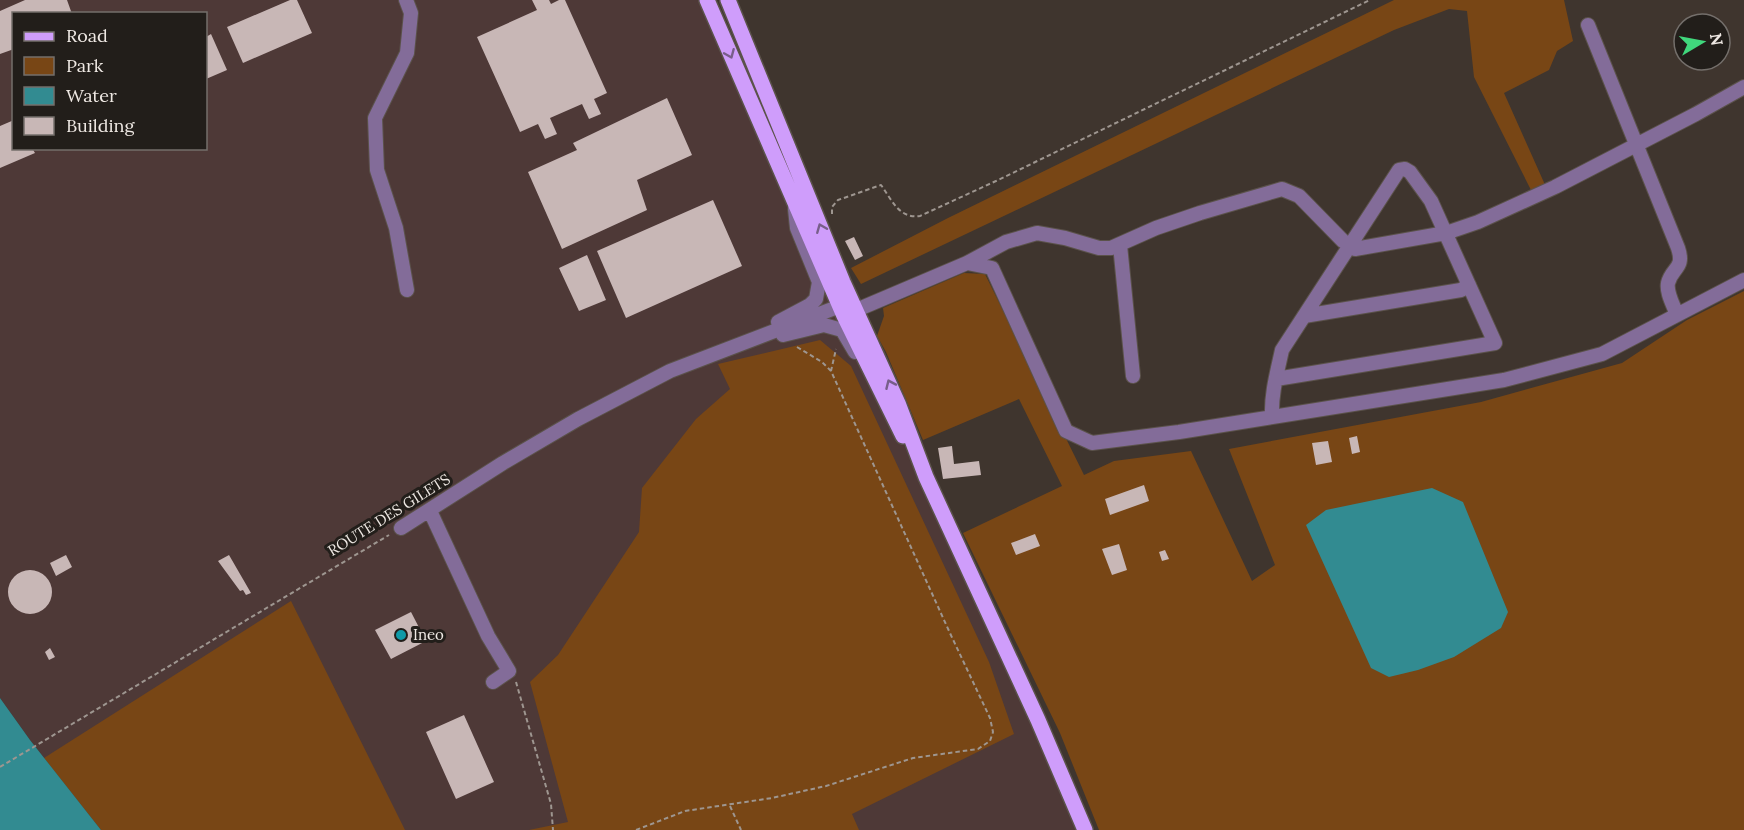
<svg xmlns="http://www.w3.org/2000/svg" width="1744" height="830" font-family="Lora,serif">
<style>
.industrial{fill:#4e3937;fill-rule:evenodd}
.green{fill:#784615}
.water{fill:#328b91}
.building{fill:#c8b7b6}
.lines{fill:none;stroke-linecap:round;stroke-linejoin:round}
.minor-casing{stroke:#5b524b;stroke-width:16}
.major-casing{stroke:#5b524b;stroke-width:18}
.path{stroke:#9e9690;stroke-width:2;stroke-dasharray:4.5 3;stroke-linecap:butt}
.minor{stroke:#836c99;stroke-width:14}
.major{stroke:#cf9dfb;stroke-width:15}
.oneway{stroke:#785e8a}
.culture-dot{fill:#0f9aa8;stroke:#221e1a;stroke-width:2}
.labels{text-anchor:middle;stroke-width:6;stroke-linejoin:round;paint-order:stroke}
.street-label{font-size:15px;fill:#efe9e4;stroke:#221e1a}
.poi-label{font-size:15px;fill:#efe9e4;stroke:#221e1a;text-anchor:start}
</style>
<rect width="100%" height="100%" fill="#3f352e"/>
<!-- industrial -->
<path class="industrial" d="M0,0H707L876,384L1080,830H101L30,740L0,698ZM14,14H206V148H14Z"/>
<!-- green -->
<path class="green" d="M1394,0H1564L1573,41L1557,51L1549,70L1504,93L1546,187L1532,192L1474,77L1467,11L1449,9L1394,30L861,284L851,268L948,218Z
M964,273L985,274L1084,475L1114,461L1191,451L1252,581L1275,565L1229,449L1481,402L1622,363L1687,320L1744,291V830H1099L1060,733L963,533L1062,486L1019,399L923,440L886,352L877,336L884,316L883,308Z
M820,340L851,366L989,662L1014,734L852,814L859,830H529L568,822L530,682L558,655L639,532L642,488L696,419L730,389L718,364Z
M291,601L405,830H101L44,758Z"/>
<!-- water -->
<path class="water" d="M1432,488L1463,502L1508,612L1501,628L1454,657L1418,670L1389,677L1371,668L1306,525L1326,510Z
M0,698L30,740L101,830H0Z"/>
<!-- building -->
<path class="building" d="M25,0H67L72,14H14V49L0,54V11Z
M290,0H297L312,33L243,63L227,27Z
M532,0H549L551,4L559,0H565L607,93L594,99L601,114L589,119L582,104L550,118L557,134L545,139L538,124L520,132L477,37L537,10Z
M211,34L227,70L206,79V37Z
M667,98L692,155L637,180L647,210L562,249L528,172L577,150L573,143Z
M14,120V148H32L35,153L0,168V126Z
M713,200L742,266L626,318L597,251Z
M854,237L863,256L855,260L845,241Z
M587,255L606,300L579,311L559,268Z
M1357,436L1360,452L1352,454L1349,438Z
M1328,441L1332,462L1316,465L1312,443Z
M952,446L954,464L979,461L981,475L943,479L938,448Z
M1144,485L1149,501L1110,515L1105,499Z
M1035,534L1040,546L1016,555L1011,543Z
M1119,544L1127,570L1112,575L1102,549Z
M1165,550L1169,559L1162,561L1159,552Z
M66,555L72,567L56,576L50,563Z
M229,555L251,593L246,595L243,590L240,591L218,561Z
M8 592a22 22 0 1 1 44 0a22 22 0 1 1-44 0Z
M411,612L426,641L391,659L375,630Z
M50,648L55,657L49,660L45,652Z
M464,715L494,782L456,799L426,732Z"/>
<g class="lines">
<!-- minor casing -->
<g class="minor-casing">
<path id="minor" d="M406,0L411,13L407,53L375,118L377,170L396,228L407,290
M1588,25L1678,248C1685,269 1672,267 1668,283C1666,293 1674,306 1677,315
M1120,245L1133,376
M967,263L1006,242L1037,233L1065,238L1099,248H1111L1156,228L1200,213L1282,189L1299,196L1343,241L1355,249L1446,233L1478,222L1555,187L1696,114L1744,87
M847,314L967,263L992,268L1066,431L1092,443L1179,432L1504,380L1602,354L1744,280
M1304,316L1461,290L1469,285
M778,322L810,305L816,299L819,282L797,228L795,209
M783,335L824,325L842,330L855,352
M1272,417C1271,394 1277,373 1282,350L1399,170L1405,169L1410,172L1431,201L1495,343L1276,379
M430,511L488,636L509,671L493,682
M401,528L503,463L578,419L670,371L848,303"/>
</g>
<!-- major casing -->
<g class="major-casing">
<path id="major" d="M707,0L844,316L903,436
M728,0L843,282L898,403L926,477L1038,720L1085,830"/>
</g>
<!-- path -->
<path class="path" d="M832,214V207L838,200L881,185C892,200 899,219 920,216L996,181L1370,0
M797,347L822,362L831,371
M516,682L551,804L553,830
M0,767L389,535
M730,806L741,830
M636,830L685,811L772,798L826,786L913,758L978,749L990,741L993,732L990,718L949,631L831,371L836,349"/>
<!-- minor -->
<use href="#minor" class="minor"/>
<!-- major -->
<use href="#major" class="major"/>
</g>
<!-- one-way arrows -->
<defs><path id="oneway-chevron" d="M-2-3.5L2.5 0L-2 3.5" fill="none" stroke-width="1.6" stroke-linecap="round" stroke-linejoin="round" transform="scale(1.5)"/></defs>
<g class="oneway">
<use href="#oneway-chevron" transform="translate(730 54) rotate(67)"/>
<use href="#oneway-chevron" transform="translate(821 228) rotate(-112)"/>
<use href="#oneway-chevron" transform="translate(890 384) rotate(-114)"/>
</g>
<!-- markers -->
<circle class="culture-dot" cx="401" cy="635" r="6"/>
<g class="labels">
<!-- street labels -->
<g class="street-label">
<text transform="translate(389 515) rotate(-32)" y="5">ROUTE DES GILETS</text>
</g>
<!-- poi labels -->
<g class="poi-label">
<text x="413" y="640">Ineo</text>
</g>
</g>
<!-- legend -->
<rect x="12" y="12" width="195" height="138" fill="#221e1a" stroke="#746f6b" stroke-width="1.5"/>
<rect x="24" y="32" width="30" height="9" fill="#cf9dfb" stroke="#746f6b" stroke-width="1.5"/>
<text x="66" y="42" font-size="18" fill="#efe9e4">Road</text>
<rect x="24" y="57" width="30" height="18" fill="#784615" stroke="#746f6b" stroke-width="1.5"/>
<text x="66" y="72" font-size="18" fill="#efe9e4">Park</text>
<rect x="24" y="87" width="30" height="18" fill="#328b91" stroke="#746f6b" stroke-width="1.5"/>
<text x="66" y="102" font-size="18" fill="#efe9e4">Water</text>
<rect x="24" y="117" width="30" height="18" fill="#c8b7b6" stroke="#746f6b" stroke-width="1.5"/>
<text x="66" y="132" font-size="18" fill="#efe9e4">Building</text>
<!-- north arrow -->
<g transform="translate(1702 42) rotate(80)"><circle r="28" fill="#221e1a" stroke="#746f6b" stroke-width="1.5"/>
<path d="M0-4.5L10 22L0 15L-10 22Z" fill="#40d77c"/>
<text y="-9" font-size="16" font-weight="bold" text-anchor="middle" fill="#efe9e4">N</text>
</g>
</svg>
